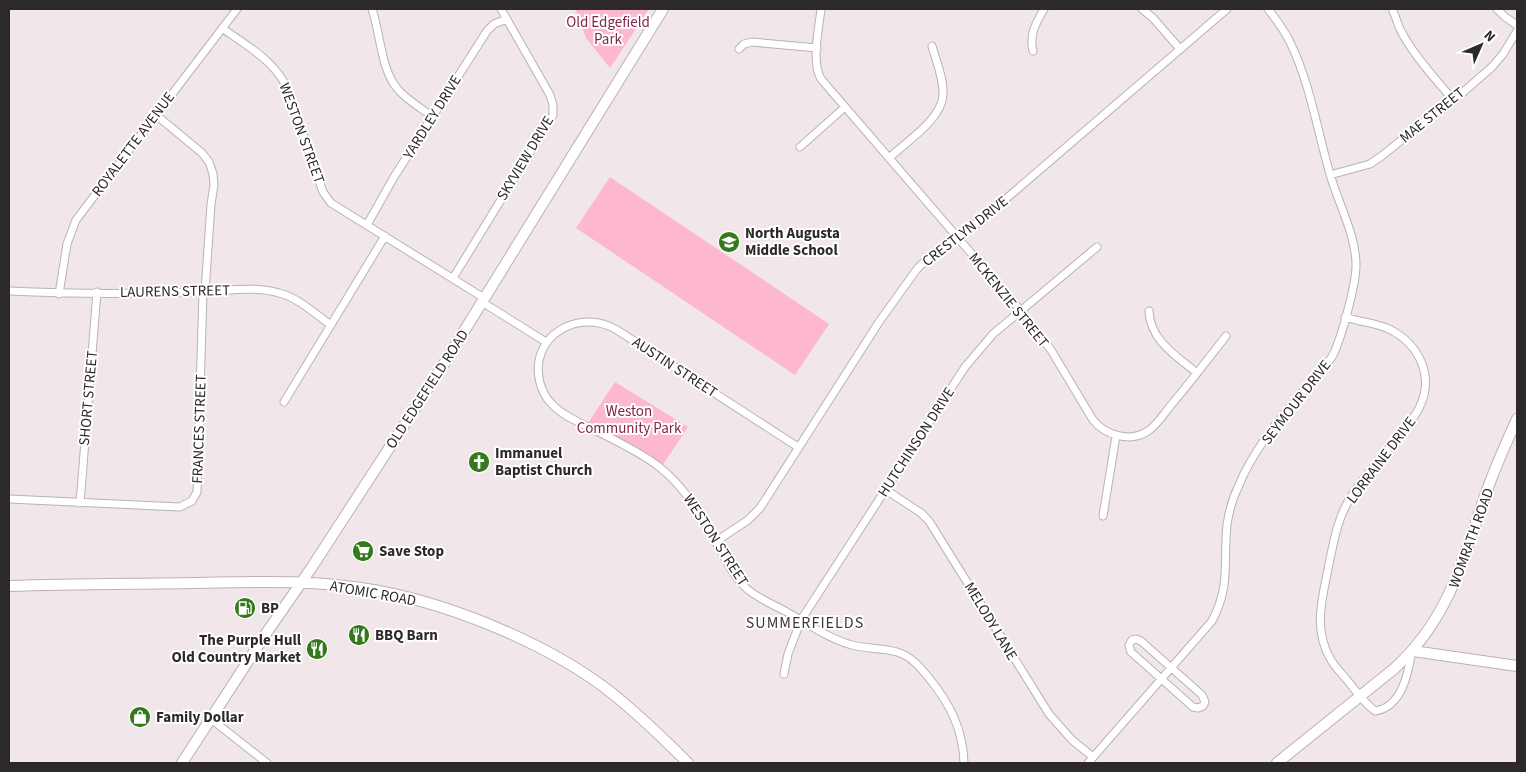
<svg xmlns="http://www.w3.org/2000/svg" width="1526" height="772" font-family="'Source Sans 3',sans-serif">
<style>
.green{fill:#fdb7cf}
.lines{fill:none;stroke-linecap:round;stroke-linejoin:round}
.street-casing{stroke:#bcb1b4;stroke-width:9}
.secondary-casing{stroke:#bcb1b4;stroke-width:12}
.street{stroke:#fff;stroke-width:7}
.secondary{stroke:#fff;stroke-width:10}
.labels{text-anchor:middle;stroke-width:4;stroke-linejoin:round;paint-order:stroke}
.park-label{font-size:15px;fill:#80264e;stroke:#fff}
.street-label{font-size:15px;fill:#2d292a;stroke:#fff}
.poi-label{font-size:15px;font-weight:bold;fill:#2d292a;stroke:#fff;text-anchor:start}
.neighbourhood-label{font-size:16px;letter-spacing:1px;fill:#40373a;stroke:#fff}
</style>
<rect width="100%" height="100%" fill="#f1e6ea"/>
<!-- green -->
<path class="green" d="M575,9H649L610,68L586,38Z
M610,177L829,324L795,375L576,228Z
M615,382L688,427L662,466L586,426Z"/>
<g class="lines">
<!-- street casing -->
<g class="street-casing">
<path id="street" d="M372,9C380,32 381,68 396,87C405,99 421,108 433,117
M821,9C819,28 811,62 821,79L1021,311L1051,350L1093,420C1105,435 1130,443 1148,431C1157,425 1164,414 1171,405C1190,383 1208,359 1226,336
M1142,9L1153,18L1180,49
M1392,9C1395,15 1397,21 1399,27C1412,54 1434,77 1453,100
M1497,9L1505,17L1517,25
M222,28C246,45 273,60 286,86L323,192L331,203L484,298
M739,49L744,44L752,42L817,48
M1033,51C1029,34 1036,23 1044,9
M156,115L202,153L209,162L213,174L214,185L211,204L205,292
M800,147L845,107
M889,158C906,142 942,119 943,95C944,79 936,61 932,46
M1330,175L1370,164L1383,155L1425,121L1446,107L1492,67L1503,54L1517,31
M367,225L394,177L487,31L494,24L507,19
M453,278L553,115V105L550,95L501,9
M9,291C71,294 134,294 196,292C222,292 253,285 279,293C299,298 315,314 331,325
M59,294L67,244L76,220L237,9
M482,302L546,342
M1149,311C1150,340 1176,356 1197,373
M1345,317C1360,322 1376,323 1389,329C1405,337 1416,348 1422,364C1435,398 1410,424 1389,448C1377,463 1362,479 1352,495C1338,516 1334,540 1329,564C1323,596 1312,629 1331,660C1335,667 1342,674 1347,680C1356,691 1364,703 1375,711C1402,707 1408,674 1412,651
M284,402L385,236
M798,447L617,330C579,307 528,336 540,383C542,390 546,398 551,403C559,413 571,418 582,424C605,435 639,451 658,466C687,488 703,520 721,551C728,564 735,578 746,588C757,598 772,604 785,611C807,623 829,639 852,645C867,649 883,648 897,652C911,656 920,667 929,678C950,704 963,729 964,763
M886,490L921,513L929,521L1049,714L1072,740L1093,757
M9,499L180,507L192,501L197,492L203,292
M80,503L97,292
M1103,516L1116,436
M715,542L748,520L760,508L879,322L917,269L930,256L979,222L1227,9
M1136,639L1141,641L1202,695L1205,702L1203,706L1198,708L1193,707L1131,652L1129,645L1132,640Z
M784,674L788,654L801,620L965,367L993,334L1097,247
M211,719L267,763
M1088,763L1212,621C1231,586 1223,561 1227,525C1229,511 1233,497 1239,485C1252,453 1276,423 1298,397C1310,383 1325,370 1334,353C1342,335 1356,285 1356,265C1356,235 1338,203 1330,174C1317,130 1310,82 1289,40C1283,29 1276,19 1268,9"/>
</g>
<!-- secondary casing -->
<g class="secondary-casing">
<path id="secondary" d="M9,586C71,584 132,584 194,583C256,582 318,579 379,591C456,606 551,645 613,694C640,716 664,739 688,763
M1413,651L1517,666
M182,763L265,635L312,567L445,362L663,9
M1277,763L1395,668C1450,617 1462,561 1486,493C1495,468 1506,443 1517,419"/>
</g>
<!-- street -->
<use href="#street" class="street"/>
<!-- secondary -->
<use href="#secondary" class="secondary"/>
</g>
<!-- icons -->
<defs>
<g id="school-disc" transform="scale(1.125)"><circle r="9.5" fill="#347a1d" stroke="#fff"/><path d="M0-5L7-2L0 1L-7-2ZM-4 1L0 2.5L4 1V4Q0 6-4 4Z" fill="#fff"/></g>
<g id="church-disc" transform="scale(1.125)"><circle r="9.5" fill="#347a1d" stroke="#fff"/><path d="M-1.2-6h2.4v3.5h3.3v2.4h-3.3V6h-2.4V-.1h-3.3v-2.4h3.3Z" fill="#fff"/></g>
<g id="supermarket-disc" transform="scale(1.125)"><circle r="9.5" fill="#347a1d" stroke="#fff"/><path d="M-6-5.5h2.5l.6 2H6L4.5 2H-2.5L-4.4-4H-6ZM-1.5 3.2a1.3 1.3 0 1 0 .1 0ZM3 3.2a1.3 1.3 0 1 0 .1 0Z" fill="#fff"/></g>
<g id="fuel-disc" transform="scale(1.125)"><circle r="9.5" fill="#347a1d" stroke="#fff"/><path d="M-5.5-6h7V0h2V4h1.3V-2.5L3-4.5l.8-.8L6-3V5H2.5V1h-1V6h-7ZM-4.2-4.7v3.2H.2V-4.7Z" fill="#fff"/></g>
<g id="restaurant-disc" transform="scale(1.125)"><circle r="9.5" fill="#347a1d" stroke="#fff"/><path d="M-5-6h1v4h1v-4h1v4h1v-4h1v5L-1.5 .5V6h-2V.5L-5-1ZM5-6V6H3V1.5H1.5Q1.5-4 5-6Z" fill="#fff"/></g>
<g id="shop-disc" transform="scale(1.125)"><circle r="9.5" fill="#347a1d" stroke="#fff"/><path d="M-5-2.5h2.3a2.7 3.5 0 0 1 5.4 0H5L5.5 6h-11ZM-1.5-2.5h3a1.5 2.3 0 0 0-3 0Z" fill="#fff"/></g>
</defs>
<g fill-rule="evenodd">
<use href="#school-disc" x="729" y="242"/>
<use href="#church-disc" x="479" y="462"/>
<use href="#supermarket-disc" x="363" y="551"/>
<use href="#fuel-disc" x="245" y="608"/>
<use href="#restaurant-disc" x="359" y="635"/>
<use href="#restaurant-disc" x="317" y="649"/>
<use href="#shop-disc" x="140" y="717"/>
</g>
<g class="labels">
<!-- park labels -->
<g class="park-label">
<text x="608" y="27">Old Edgefield<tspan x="608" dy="17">Park</tspan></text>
<text x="629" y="416">Weston<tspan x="629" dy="17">Community Park</tspan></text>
</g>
<!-- street labels -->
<g class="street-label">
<text transform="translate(1432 115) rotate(-39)" y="5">MAE STREET</text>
<text transform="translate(432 117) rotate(-58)" y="5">YARDLEY DRIVE</text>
<text transform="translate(302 133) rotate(70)" y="5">WESTON STREET</text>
<text transform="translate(133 144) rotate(-53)" y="5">ROYALETTE AVENUE</text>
<text transform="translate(525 158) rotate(-59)" y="5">SKYVIEW DRIVE</text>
<text transform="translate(965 231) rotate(-38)" y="5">CRESTLYN DRIVE</text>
<text transform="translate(175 291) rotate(-1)" y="5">LAURENS STREET</text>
<text transform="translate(1009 300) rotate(51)" y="5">MCKENZIE STREET</text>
<text transform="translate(675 367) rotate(33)" y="5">AUSTIN STREET</text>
<text transform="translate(427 389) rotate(-57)" y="5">OLD EDGEFIELD ROAD</text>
<text transform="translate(88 398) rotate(-85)" y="5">SHORT STREET</text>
<text transform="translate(1296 402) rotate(-52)" y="5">SEYMOUR DRIVE</text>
<text transform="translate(199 429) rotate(-88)" y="5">FRANCES STREET</text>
<text transform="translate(916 442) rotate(-57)" y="5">HUTCHINSON DRIVE</text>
<text transform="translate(1381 460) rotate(-53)" y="5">LORRAINE DRIVE</text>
<text transform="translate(1471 538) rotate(-70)" y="5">WOMRATH ROAD</text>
<text transform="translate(716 540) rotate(57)" y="5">WESTON STREET</text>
<text transform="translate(373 593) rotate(10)" y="5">ATOMIC ROAD</text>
<text transform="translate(991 621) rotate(59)" y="5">MELODY LANE</text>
</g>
<!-- poi labels -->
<g class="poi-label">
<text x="745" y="238">North Augusta<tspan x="745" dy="17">Middle School</tspan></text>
<text x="495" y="458">Immanuel<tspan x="495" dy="17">Baptist Church</tspan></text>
<text x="379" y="556">Save Stop</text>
<text x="261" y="613">BP</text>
<text x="375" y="640">BBQ Barn</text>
<text x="301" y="645" text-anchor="end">The Purple Hull<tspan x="301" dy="17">Old Country Market</tspan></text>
<text x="156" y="722">Family Dollar</text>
</g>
<!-- neighbourhood labels -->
<g class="neighbourhood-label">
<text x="805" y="628">SUMMERFIELDS</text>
</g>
</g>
<!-- border -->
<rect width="1526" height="772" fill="none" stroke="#2d292a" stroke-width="20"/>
<!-- north arrow -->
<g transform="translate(1481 45) rotate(45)" stroke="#ffffff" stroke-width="4" paint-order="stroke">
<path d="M0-4L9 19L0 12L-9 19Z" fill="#2d292a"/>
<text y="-8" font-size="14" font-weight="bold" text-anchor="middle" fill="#2d292a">N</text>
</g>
</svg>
